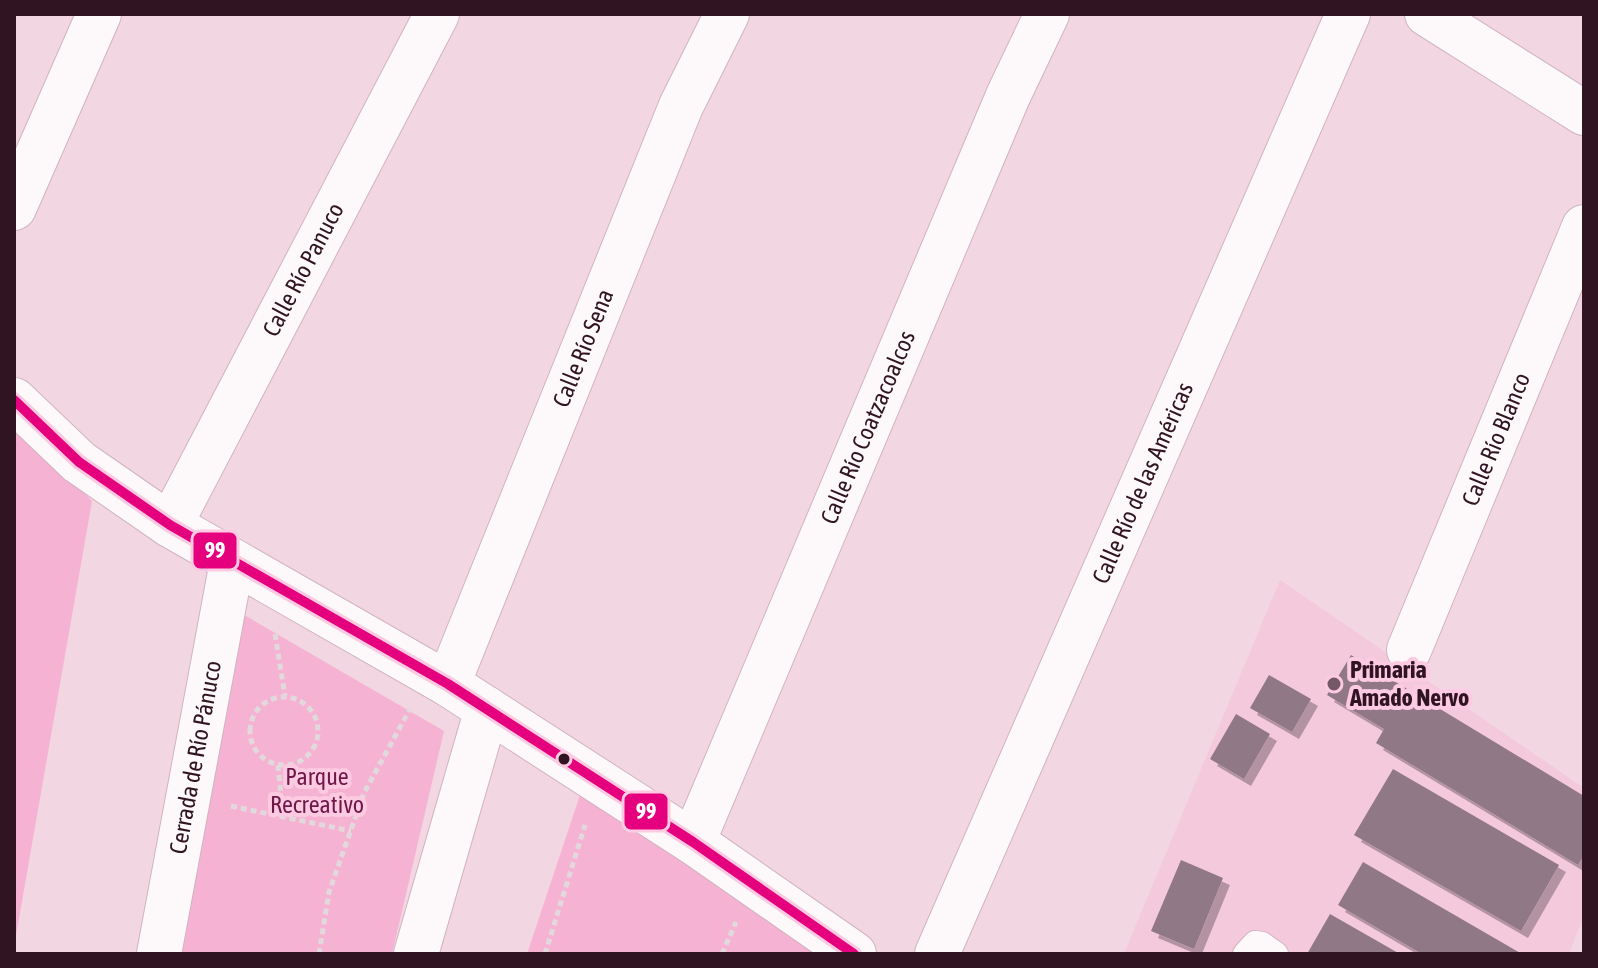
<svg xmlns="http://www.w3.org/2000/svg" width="1598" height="968" font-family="'Asap Condensed',sans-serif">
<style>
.built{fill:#f4c9db}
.green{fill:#f6b2d2}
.building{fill:#907887;filter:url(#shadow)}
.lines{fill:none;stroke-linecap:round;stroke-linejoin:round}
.lane-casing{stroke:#d0b4c1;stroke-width:26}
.street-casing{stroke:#d0b4c1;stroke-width:46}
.secondary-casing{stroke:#d0b4c1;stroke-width:46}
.path{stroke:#e2d9dd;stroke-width:5;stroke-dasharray:6 4;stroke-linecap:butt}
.lane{stroke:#fdf9fb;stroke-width:24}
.street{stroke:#fdf9fb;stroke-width:44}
.secondary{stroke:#fdf9fb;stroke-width:44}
.bus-1-casing{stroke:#fdcbe1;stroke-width:16}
.bus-1{stroke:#e5007d;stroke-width:10}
.poi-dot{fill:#755865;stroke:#fdcbe1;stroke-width:3}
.bus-dot{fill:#311422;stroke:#fdcbe1;stroke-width:3}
.labels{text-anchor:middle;stroke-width:8;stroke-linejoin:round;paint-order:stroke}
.street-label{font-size:24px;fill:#311422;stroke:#fdcbe1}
.poi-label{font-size:24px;font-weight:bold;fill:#311422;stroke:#fdcbe1;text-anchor:start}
.park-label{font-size:24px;fill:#70174a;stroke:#fdcbe1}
.line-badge{stroke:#fdcbe1;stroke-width:3}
.badge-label{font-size:22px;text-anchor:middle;font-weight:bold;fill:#fff}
</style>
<defs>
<filter id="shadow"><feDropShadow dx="7" dy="7" stdDeviation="0" flood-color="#0004"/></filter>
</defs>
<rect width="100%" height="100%" fill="#f2d6e2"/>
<!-- built -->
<path class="built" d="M1280,580L1584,788V915L1569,954H1124Z"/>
<!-- green -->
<path class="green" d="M14,423L92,501L14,947Z
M239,612L444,731L392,954H174Z
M581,792L822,954H527Z"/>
<!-- building -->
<path class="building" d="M1351,655L1584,796V855L1578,865L1376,743L1384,729L1327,695Z
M1269,675L1311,699L1292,732L1250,708Z
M1236,714L1270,734L1244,779L1210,759Z
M1393,769L1559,865L1521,931L1354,835Z
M1181,860L1223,878L1194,949L1151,931Z
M1363,862L1522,954H1422L1338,905Z
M1330,914L1400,954H1307Z"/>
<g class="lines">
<!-- lane casing -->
<g class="lane-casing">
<path id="lane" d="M1245,954L1255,943L1262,944L1276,954"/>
</g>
<!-- street casing -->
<g class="street-casing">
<g id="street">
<path d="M1427,14L1584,113"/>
<path d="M14,208L99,14"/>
<path id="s1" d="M170,525L437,14"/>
<path id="s2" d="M1409,650L1584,227"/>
<path id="s3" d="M448,684L681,106L727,14"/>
<path id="s4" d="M693,842L1008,96L1047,14"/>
<path id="s5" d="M159,954L232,562"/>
<path d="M416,954L487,709"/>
<path id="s6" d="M937,954L1348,14"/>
</g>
</g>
<!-- secondary casing -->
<g class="secondary-casing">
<path id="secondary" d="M14,400L79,462L170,525L448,684L693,842L854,954"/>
</g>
<!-- path -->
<path class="path" d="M275,634L285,696
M250 731a34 34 0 1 1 68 0a34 34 0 1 1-68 0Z
M278,765L283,815
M231,806L351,831
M319,954L329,892L364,793L410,709
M545,954L585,825
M722,954L736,922"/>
<!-- lane -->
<use href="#lane" class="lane"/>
<!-- street -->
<use href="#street" class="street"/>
<!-- secondary -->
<use href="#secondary" class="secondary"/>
<!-- bus-1 casing -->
<g class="bus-1-casing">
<path id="bus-1" d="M14,400L79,462L170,525L448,684L693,842L854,954"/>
</g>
<!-- bus-1 -->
<use href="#bus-1" class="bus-1"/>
</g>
<!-- markers -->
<circle class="poi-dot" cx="1334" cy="684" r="8"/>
<circle class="bus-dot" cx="564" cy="759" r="7"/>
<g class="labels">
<!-- street labels -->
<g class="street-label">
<text dy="8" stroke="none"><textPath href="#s1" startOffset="288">Calle Río Panuco</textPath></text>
<text dy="8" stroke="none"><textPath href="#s3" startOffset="362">Calle Río Sena</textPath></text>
<text dy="8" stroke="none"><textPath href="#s4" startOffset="450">Calle Río Coatzacoalcos</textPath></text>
<text dy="8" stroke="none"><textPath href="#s2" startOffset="228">Calle Río Blanco</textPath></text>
<text dy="8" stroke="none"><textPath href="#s6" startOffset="514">Calle Río de las Américas</textPath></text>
<text dy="8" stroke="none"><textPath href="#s5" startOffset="200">Cerrada de Río Pánuco</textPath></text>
</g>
<!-- poi labels -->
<g class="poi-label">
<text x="1350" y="678">Primaria<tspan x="1350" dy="28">Amado Nervo</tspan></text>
</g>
<!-- park labels -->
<g class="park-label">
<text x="317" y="785">Parque<tspan x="317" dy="28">Recreativo</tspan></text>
</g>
</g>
<g class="line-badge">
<rect x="192" y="531" width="46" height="39" rx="8" fill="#e5007d"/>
<rect x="623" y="792" width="46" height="39" rx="8" fill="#e5007d"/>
</g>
<g class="badge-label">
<text x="215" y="558">99</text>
<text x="646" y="819">99</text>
</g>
<!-- border -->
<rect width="1598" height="968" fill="none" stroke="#311422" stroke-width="32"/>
</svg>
